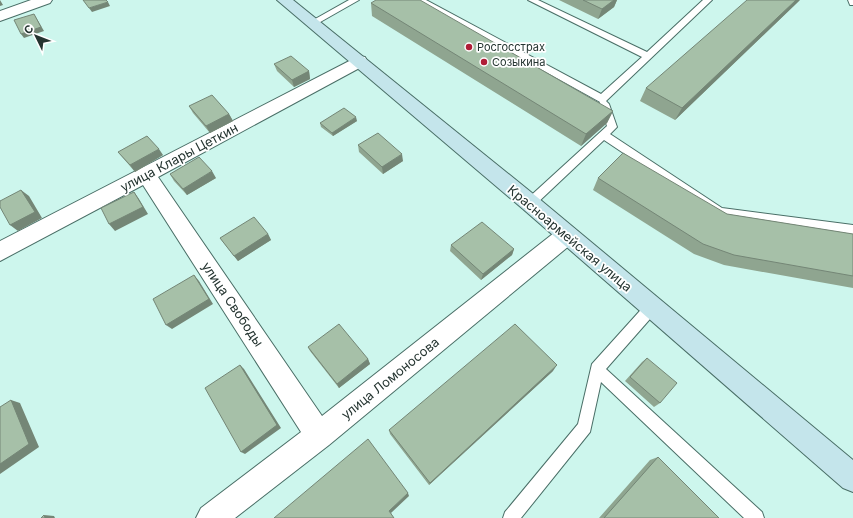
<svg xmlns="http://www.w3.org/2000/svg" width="853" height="518" font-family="Inter,sans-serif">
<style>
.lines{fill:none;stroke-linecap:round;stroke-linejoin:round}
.lane-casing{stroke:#496e66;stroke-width:2}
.street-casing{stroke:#496e66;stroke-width:2}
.secondary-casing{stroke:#496e66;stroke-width:2}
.lane{fill:#fff;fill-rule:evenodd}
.street{fill:#fff;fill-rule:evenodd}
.secondary{fill:#c4e5eb;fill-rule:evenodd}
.wall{fill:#8fa590}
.shaded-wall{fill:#748676}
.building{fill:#a6c0a8;stroke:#748676}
.poi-dot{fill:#b01d37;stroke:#fff;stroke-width:1.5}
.labels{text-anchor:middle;stroke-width:3.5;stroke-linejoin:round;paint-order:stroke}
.far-poi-label{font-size:11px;fill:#243430;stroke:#fff;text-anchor:start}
.street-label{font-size:13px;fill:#243430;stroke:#fff}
</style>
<rect width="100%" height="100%" fill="#cdf6ed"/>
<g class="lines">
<!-- lane casing -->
<g class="lane-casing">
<path id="lane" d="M349,0H359L315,25H309L308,23Z
M416,0H426L601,94L642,57L528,0H538L647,52L703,0H712L606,101L609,104L617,127L610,134L722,208L853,225V235L716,215L604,140L534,206H526L524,203L526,200L607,126L599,104L600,102Z
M848,0H853V5H850Z
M652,301L657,303L658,307L657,311L606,369L762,512L764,518H744L601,382L590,432L521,518H503L505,512L578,424L592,364L647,303Z"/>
</g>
<!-- street casing -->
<g class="street-casing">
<path id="street" d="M31,0H52L50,3L0,21V11Z
M359,56L365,57L367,61L365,65L158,177L322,416L559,229L567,226L575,229L578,235L575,241L329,445L235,518H196L201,508L301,432L143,185L0,261V241Z"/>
</g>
<!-- secondary casing -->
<g class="secondary-casing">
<path id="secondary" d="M277,0H293L537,197L853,460V492L843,488L523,209Z"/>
</g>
<!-- lane -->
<use href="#lane" class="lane"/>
<!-- street -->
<use href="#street" class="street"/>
<!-- secondary -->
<use href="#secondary" class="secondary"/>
</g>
<!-- wall -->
<path class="wall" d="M559,0H617L614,7L598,19Z
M800,0L675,120L640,101L646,88Z
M371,3L613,111L607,123L581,146L372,16Z
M274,64L309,71L310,79L294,87L277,71Z
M189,106L229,114L233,121L210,133L193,113Z
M357,121L333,136L321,127L320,123Z
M358,145L403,161L383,174L359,152Z
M118,152L163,155L135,172Z
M170,174L216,178L187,195L174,181Z
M598,178L727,214L853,234V288L724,265L694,254L593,190Z
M268,234L271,240L238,261L220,238Z
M451,245L514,249L512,255L481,280L450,251Z
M308,347L368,359L370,364L339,388L310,351Z
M647,358L660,403L654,407L625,381L642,362Z
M553,371L429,485L390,434L389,430Z
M658,457L719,518H599L650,460Z"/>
<!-- shaded-wall -->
<path class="shaded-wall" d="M0,0L3,5L0,6Z
M614,0H617L614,7L598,19L602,9Z
M796,0H800L675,120L682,108Z
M108,2L110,6L92,12L89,8Z
M34,14L44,31L24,38L21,34Z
M309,71L310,79L294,87L292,80Z
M613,111L607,123L581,146L586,134Z
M229,114L233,121L210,133L206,126Z
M356,117L357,121L333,136L332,133Z
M159,149L163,155L135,172L130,165Z
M402,154L403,161L383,174L382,167Z
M212,171L216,178L187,195L183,189Z
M21,190L29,196L42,218L18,231L10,225Z
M134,192L139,199L148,214L115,231L109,224Z
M268,234L271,240L238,261L234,256Z
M514,249L512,255L481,280L483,274Z
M194,275L199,281L213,304L172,329L166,325Z
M368,359L370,364L339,388L337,384Z
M240,365L244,369L281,428L245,454L241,452Z
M557,365L553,371L429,485L430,483Z
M11,400L20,403L39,447L0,474V464Z
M408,493L409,496L391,513L394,518L389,511Z
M44,515L54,516L55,518H45Z"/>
<!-- building -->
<path class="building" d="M83,0H106L108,2L89,8Z
M376,0H420L613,111L586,134L371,3Z
M583,0H614L602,9Z
M747,0H796L682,108L646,88Z
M34,14L41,27L21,34L14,20Z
M291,56L309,71L292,80L274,64Z
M212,95L229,114L206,126L189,106Z
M344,108L356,117L332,133L320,123Z
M378,133L402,154L382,167L358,145Z
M147,136L159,149L130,165L118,152Z
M623,153L727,214L853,234V276L734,255L703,244L598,178Z
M199,157L212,171L183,189L170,174Z
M21,190L35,212L10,225L0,207V201Z
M134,192L143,207L109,224L101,208Z
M254,217L268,234L234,256L220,238Z
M482,222L514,249L483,274L451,245Z
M194,275L209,299L166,325L153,299Z
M339,324L368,359L337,384L308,347Z
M515,324L557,365L430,483L389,430Z
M647,358L677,383L660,403L630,377Z
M240,365L277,425L241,452L205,388Z
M11,400L29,444L0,464V407Z
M368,439L408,493L389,511L394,518H274Z
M658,457L719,518H604Z
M44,515L45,518H41Z"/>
<!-- markers -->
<g class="poi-dot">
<circle cx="469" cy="47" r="4"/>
<circle cx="484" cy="62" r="4"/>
</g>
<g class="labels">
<!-- far-poi labels -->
<g class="far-poi-label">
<text x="477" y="51">Росгосстрах</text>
<text x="492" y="66">Созыкина</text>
</g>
<!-- street labels -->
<g class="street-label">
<text transform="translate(179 157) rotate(-28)" y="5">улица Клары Цеткин</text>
<text transform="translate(570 238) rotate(40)" y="5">Красноармейская улица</text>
<text transform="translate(233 304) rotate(56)" y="5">улица Свободы</text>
<text transform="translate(390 378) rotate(-39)" y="5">улица Ломоносова</text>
</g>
</g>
<!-- north arrow -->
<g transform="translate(36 36) rotate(313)" stroke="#ffffff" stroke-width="3" paint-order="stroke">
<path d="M0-3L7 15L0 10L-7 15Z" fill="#243430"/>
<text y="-6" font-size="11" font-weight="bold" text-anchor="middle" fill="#243430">С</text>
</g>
</svg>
